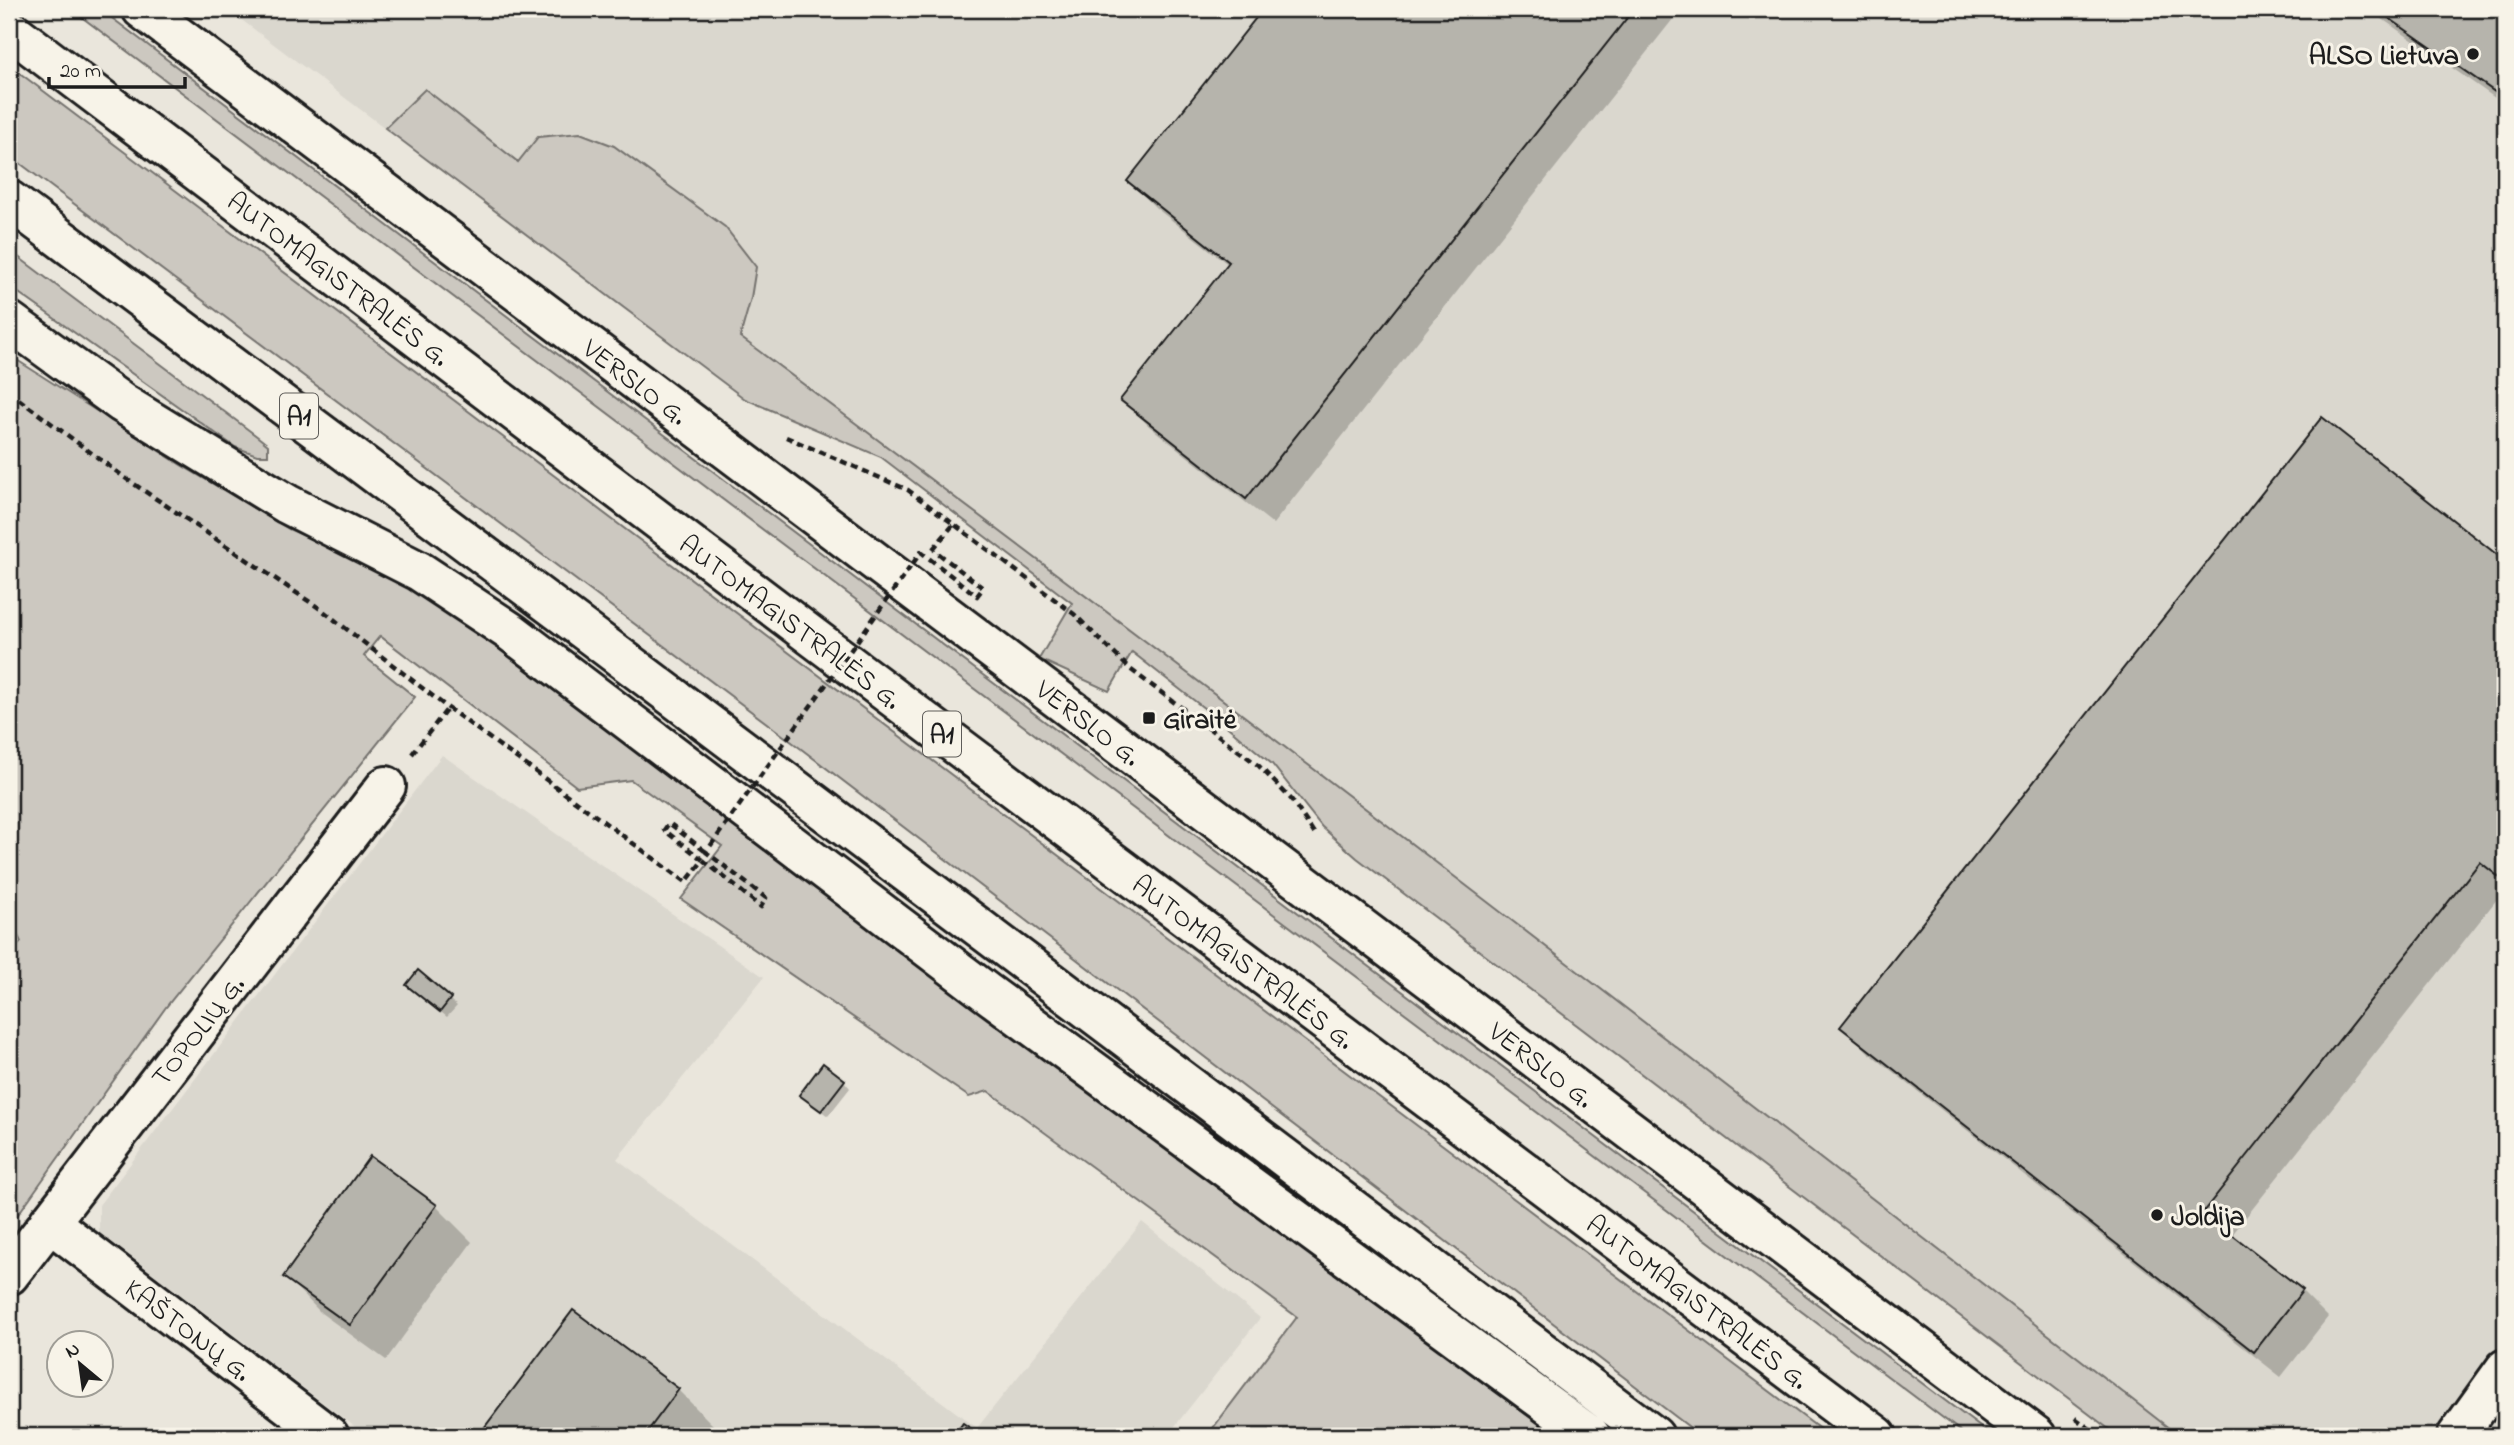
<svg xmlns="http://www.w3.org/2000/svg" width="2514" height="1445" font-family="'Indie Flower',sans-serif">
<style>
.built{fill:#dad7ce}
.green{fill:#ccc8c0;stroke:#74726e;stroke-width:2}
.shadow{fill:#0003}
.building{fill:#b6b4ac;stroke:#1c1c1c;stroke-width:2}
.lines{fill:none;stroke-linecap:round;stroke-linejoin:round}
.minor-casing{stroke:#1c1c1c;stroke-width:44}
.highway-casing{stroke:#1c1c1c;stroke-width:44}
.path{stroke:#1c1c1c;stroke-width:4.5;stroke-dasharray:7 5;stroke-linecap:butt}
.minor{stroke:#f7f3e8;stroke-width:38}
.highway{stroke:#f7f3e8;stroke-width:38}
.path-bridge{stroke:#1c1c1c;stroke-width:4.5;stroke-dasharray:7 5;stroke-linecap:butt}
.poi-dot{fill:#1c1c1c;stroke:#f7f3e8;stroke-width:2.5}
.labels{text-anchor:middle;stroke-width:6;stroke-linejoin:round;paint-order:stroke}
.shield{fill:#f7f3e8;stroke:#5e5c59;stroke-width:2}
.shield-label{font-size:26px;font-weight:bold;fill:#1c1c1c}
.poi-label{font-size:28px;font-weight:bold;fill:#1c1c1c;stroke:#f7f3e8;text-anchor:start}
.street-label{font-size:28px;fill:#1c1c1c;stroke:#f7f3e8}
</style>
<rect width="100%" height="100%" fill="#eae6dc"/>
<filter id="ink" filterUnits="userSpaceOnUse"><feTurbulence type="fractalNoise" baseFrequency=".0143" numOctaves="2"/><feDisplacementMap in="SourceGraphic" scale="14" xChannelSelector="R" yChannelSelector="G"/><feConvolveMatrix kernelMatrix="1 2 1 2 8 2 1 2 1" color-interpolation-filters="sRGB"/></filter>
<g filter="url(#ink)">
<!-- built -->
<path class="built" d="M227,9H2505V1423L2496,1436H2179L1781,1128L896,452L740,336L425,89L385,128Z
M442,755L764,977L617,1159L977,1428L1142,1222L1260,1318L1167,1436H367L99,1232V1205Z"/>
<!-- green -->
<path class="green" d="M71,9H100L1992,1436H1967Z
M9,65L171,187L1829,1436H1701L800,748L9,155Z
M425,89L518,162L538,137L580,133L614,146L725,227L756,267L751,298L740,337C1225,697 1702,1066 2179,1436H2118L1357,858L1322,827L1272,764L1223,723L1132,652L1109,691L1039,659L1072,603L881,457L745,399L385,128Z
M9,250L258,437L268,445V455H257L235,447L9,286Z
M9,355L181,465L289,529L418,586L1555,1436H1207L1297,1317L988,1091L969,1097L681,899L722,846L631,780L577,787L380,636L364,656L415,697L166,1007L9,1227V955L21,942L9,917Z"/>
<!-- shadow -->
<path class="shadow" d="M1266,9H1681L1273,524L1149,426L1123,400L1229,265L1156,208L1129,181Z
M2368,9H2505V105Z
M2322,419L2505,563V889L2231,1236L2302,1291L2328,1317L2281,1377L1869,1053L1843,1027Z
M418,973L457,1006L447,1017L415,991Z
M844,1081L850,1088L828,1116L808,1101Z
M371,1159L436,1206L472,1242L386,1360L321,1313L286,1277Z
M574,1312L678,1390L714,1426L706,1436H480Z"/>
<!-- building -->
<path class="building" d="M1263,9H1634L1246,499L1120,400L1229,262L1127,181Z
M2376,9H2505V99Z
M2322,417L2505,561V882L2480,862L2203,1212L2303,1290L2254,1352L1840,1027Z
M418,970L451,998L440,1012L406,985Z
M823,1063L845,1080L821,1111L799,1095Z
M370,1156L437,1205L350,1325L283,1277Z
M573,1310L679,1389L644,1436H478Z
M963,1423L982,1436H954Z"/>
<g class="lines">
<!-- minor casing -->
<g class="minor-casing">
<path id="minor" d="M142,9L2036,1436
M49,1222L329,1436
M9,1275L386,786
M2457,1436L2505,1369"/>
</g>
<!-- highway casing -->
<g class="highway-casing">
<path id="highway" d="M9,29L810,635L1877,1436
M9,200L588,633L1654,1436
M9,321L122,403L287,504L419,571L511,632L986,992L1591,1436"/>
</g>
<!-- path -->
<path class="path" d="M9,392L128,480L322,610L448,708L686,882L703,860L664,830L669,823L706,852
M786,437L908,490L1074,614L1130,669L1259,766L1291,799L1316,836
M933,549L954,524
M412,754L448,708
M2075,1418L2100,1436"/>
<!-- minor -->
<use href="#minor" class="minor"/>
<!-- highway -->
<use href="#highway" class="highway"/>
<!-- path-bridge -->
<path class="path-bridge" d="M703,860L761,907L766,898L706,852L921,552L977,596L983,588L934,550"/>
</g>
</g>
<!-- markers -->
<g class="poi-dot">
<circle cx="2473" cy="54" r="7"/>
<rect x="1142" y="711" width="14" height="14" rx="3.5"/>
<circle cx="2157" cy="1215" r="7"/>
</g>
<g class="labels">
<!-- shield labels -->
<g class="shield">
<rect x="280" y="393.5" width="38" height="45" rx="5"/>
<rect x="923" y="711.5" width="38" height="45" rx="5"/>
</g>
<g class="shield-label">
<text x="299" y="425">A1</text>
<text x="942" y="743">A1</text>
</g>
<!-- poi labels -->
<g class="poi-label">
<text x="2459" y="64" text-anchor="end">ALSO Lietuva</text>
<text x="1163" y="728">Giraitė</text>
<text x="2171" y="1225">Joldija</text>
</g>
<!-- street labels -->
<g class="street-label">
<text transform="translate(339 278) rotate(37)" y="10">AUTOMAGISTRALĖS G.</text>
<text transform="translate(636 381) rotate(37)" y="10">VERSLO G.</text>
<text transform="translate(791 621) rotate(37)" y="10">AUTOMAGISTRALĖS G.</text>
<text transform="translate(1089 722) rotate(37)" y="10">VERSLO G.</text>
<text transform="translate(1244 961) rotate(37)" y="10">AUTOMAGISTRALĖS G.</text>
<text transform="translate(197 1030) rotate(-52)" y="10">TOPOLIŲ G.</text>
<text transform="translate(1542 1064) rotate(37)" y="10">VERSLO G.</text>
<text transform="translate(1698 1301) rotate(37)" y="10">AUTOMAGISTRALĖS G.</text>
<text transform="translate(189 1329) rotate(37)" y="10">KAŠTONŲ G.</text>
</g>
</g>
<!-- margin -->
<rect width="2514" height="1445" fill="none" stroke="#f7f3e8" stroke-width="35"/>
<rect x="18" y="18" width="2479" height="1410" fill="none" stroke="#1c1c1c" stroke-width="2.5" filter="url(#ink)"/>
<!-- north arrow -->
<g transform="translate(80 1364) rotate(331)"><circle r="33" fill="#f7f3e8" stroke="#9f9d96" stroke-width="2"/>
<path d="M0-5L12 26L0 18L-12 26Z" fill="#1c1c1c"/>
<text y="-10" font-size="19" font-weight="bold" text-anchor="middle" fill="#1c1c1c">N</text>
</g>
<!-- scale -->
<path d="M49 77v10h136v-10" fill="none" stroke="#1c1c1c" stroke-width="3.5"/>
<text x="60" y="77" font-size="21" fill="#1c1c1c" stroke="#f7f3e8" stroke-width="5" paint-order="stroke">20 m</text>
</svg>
